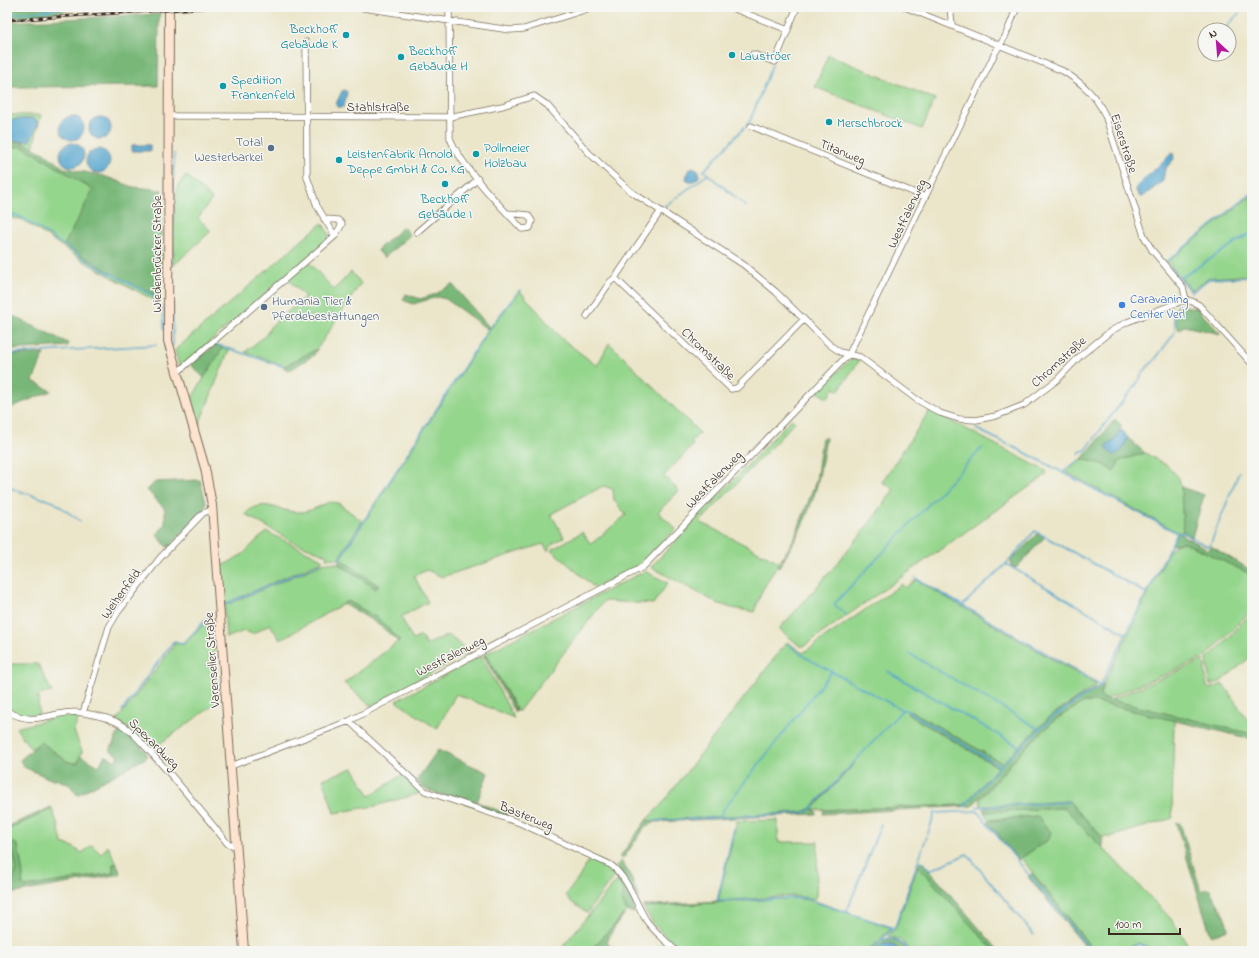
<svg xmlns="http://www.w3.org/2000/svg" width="1259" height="958" font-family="'Indie Flower',sans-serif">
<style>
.green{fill:#95d68d;stroke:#688056}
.forest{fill:#78b778;stroke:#5a704b}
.water{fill:#52a4cd;stroke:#466776}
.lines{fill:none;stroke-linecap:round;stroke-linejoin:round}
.stream{stroke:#52a4cd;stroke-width:1.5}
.minor-casing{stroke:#796c5a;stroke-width:7}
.secondary-casing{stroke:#796c5a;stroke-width:10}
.minor{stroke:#fff;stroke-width:5.5}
.secondary{stroke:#fde4d0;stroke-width:8}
.rail-casing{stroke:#3b2a1e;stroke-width:3}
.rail{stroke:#f6f6f2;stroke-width:1.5;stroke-dasharray:4.5;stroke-linecap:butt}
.culture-dot{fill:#0f9aa8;stroke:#f6f6f2;stroke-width:1.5}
.service-dot{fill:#5c6f8a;stroke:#f6f6f2;stroke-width:1.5}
.shop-dot{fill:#3f7fe0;stroke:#f6f6f2;stroke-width:1.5}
.labels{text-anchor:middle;stroke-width:3;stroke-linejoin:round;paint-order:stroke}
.culture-label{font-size:13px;fill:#0d838f;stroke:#f6f6f2;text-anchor:start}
.street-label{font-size:13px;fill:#3b2a1e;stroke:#f6f6f2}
.service-label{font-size:13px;fill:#4e5e75;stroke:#f6f6f2;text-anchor:end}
.shop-label{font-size:13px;fill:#366cbe;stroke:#f6f6f2;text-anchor:start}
</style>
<rect width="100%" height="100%" fill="#f6f6f2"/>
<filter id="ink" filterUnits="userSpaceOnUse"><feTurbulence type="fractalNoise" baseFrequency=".025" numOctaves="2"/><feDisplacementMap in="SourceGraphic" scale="8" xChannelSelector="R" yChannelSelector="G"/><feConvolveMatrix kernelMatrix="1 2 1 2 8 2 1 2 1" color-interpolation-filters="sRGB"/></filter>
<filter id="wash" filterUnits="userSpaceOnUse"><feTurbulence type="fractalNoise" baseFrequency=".012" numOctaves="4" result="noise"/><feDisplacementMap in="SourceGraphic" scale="16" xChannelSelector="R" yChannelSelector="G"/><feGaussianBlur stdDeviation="0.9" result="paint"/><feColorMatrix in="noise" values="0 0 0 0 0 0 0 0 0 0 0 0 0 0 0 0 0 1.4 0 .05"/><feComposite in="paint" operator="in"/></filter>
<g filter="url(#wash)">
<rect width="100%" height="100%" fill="#ebe6ca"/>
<!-- green -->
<path class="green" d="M828,55L935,99L922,129L815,87Z
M7,115H41L33,148L21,142L7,144V128H9L11,137L25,142L33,118L7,120Z
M20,146L31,151L93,190L86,259L160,298L159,303L90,265L21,219L7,218V150Z
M186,175L212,199L198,218L211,231L173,266L174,209L177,187Z
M1252,195V275L1209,278L1192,290L1167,262Z
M322,223L329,234V238L182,366H179L175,350Z
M308,261L334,290L351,272L361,283L317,349L285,366L245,352L266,335L270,327L305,297L288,279Z
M520,291L561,338L597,366L609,343L700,433L691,442L693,445L664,476L679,491L658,512L676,529L638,565L595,588L553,551V549L582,532L591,544L626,515L614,500L613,489L603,486L551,514L564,537L552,544L548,551L543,544L442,577L427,570L414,576L428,602L401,617L413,640L421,636L426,645L448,635L470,652L371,706L344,683L400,640L379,619L348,601L280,640L270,624L253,634L244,631L226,638L224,606L325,563H337L376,588L379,586L340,559L489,330Z
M223,347L229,350L198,427L190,401Z
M850,360H860L838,391L834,388L827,399L817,391Z
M930,410L1046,471V475L804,646H800L779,629C820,584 860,539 894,489L882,482Z
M791,419L795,422L700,522L779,562L762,591L754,612L732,608L717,603L651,567Z
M1145,453L1168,466L1179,478L1181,487L1183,532H1177L1066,472L1082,459L1105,465L1111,471L1121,460Z
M329,502L338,503L362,521L338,559L326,558L327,555L293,542L245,514C263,497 276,511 297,512C308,513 320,506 329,502Z
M267,532L322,559V561L224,604L221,567L243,554L257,540Z
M1184,542L1252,575V609L1206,657L1106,699L1102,698L1100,694L1104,683L1169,551L1177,544Z
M645,571L668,583L653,604L604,601L518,712L487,656L483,655Z
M916,580L1097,685L1052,715L1002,763L909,711L907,714L998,767L964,805L812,810L855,763L851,765L811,808L803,812L648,821L647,819L661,805L787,642L803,653L902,584L905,588Z
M1252,612V656L1220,682L1210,685L1207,659L1223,644Z
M210,618L212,622L218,702L151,750L117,720L173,647L174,643L184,644Z
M481,656L514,718L456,694L437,729L396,701Z
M1204,660L1207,687L1210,689L1223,684L1252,726V734L1110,700Z
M7,664H38L52,692L38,695L39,715L27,717L7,709Z
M1084,702H1096L1174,720L1172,814L1173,818L1110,837H1102L1069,801L981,806L980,799L1026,747L1056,719Z
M61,716H79L74,731L82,751L78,763L68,762L41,742L31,749L16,728Z
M353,768L370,796L403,774L421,793L375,806L334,813L323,779Z
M1065,808L1172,920L1192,951H1155L1139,943L1121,951H1094L1021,858L1049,839L1050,832L1037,816L989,820L984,812Z
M52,809L58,825L62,843L73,847L82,853L92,845L101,854L108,846L117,864H113V873L26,887L22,884L23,875L18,845L7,840V830Z
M778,820V842H818L816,899L794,896L718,901L737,821Z
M7,847C22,862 15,881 7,898Z
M591,857L604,863L617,872L587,913L570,901L566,895L578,879Z
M918,866L923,870L994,951H910L901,940L888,936L895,929Z
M619,878L618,881L624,892L621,899L627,911L590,951H569L563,946Z
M794,898L815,901L892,928L867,951H680L655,926L643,907Z"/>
<!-- forest -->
<path class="forest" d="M25,7H83L31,17L7,18V9Z
M160,14L159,21L158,86L7,87V22Z
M21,142L44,153L64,168L104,176L133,187L162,190L160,298L121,279L64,245L93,190L31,151L20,146L7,150V144Z
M403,227L410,235L384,258L377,250Z
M452,284L489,327L487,329L446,299L437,297L413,304L403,300L406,294L420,299L436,294Z
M1178,305L1196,308L1221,334L1184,326L1179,330L1174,318Z
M7,313L68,343V346L7,350Z
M215,345L223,347L204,378L191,365Z
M317,349L314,355L290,370L284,368L285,366Z
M44,354L33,381L51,391L12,407L7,426V355Z
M1115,419L1122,426L1114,440L1106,447L1122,451L1128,438L1145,453L1121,460L1113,472L1105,465L1082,459Z
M822,438H826C822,460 819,483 811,504C803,527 791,547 779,568L777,567L795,537L816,481Z
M200,480L206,503L205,509L168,548L157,535L165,524V509L147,490L155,482Z
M1181,487L1204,495L1192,537L1183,532Z
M1178,533L1209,550L1211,546L1252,571V575L1184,542L1171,545Z
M1037,534L1044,538L1016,568L1011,566V560Z
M340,559L379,586L376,589L338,563Z
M348,601L379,619L400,640L398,642C383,625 363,615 344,604Z
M484,656H487L516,710L515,713Z
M1104,683L1100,694L1102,698L1252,734V739L1096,702H1084L1056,719L1026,747L972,806L823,814L824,810H830L964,805L998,767L907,714L910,710L1002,763L1052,715Z
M121,728L131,735L147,753L146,758L77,795L70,785L56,779L55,781L24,767L20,760L41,742L68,762L78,763L80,756L99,766L105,755L115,761L118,756L110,750Z
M438,750L488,773L477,802L507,814L506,817L425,789L416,781Z
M854,763L812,810L816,811V814L654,822L645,827L624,857L621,859L620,857L647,819L649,821L803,812L811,808Z
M1069,801L1102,837L1103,847L1097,843L1065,808L984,812L983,808Z
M51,807L52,809L7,830V827Z
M1037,816L1051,832L1049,839L1018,860L987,821Z
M1176,823H1180L1201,891L1209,889L1221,909L1228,926V930L1211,936Z
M7,840L18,845L23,875L22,884L26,887L113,873V864H117L121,874L9,894C15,877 22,862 7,847Z
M621,861L629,873L639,898L638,899L616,867Z
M919,863H923L999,951H994L918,866Z
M1032,873L1094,951H1089L1028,877Z
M620,878L633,901L634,913L627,911C619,920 611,931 607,943L616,951H607L604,948L601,951H590L627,911L621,899L624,892L618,881Z
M717,901V903L643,907V906Z
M892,939L899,942L907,951H900L892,944C883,945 879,951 870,951L882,940Z"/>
<!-- water -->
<path class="water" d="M345,90L347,92L344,107H337L336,104L342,91Z
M60 128a12 12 0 1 1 24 0a12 12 0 1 1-24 0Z
M89 128a11 11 0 1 1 22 0a11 11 0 1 1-22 0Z
M33,118L37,121L38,124L30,141H14L9,128H7V120Z
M60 155a12 12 0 1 1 24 0a12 12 0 1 1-24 0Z
M132,145H150V151H132Z
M86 161a12 12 0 1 1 24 0a12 12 0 1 1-24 0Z
M1173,152L1174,159L1165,169L1163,181L1144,196L1140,197L1136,191V187Z
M692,167L697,169L700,175L697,179L691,182L686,179L688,171Z
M1120,430L1123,431L1128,438L1122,451L1114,455L1109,452L1106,447L1114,440Z
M884,944H892L900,951H876Z"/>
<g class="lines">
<!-- stream -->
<path class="stream" d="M7,15L58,9L59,7
M1224,30L1239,13
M1203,57L1205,54
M746,206L704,171L750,121L772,65
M662,208L707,175
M7,216L16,215L23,218L92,264L152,295L158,301
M1166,262L1252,193
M172,264L174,153
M1170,267L1192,292L1209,279L1252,277
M1179,277L1184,276L1252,232
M172,282L173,346
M163,307L164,329
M215,344L284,367
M165,346L172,373
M7,354L156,345
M7,386C11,398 11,409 7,421
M976,429L1026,453L1177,533H1183L1207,546L1210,545L1239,472
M1079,455L1080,452L1086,450C1101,429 1117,408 1133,389C1140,381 1143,368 1153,362L1174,334C1177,326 1172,317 1174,308
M1064,474L1065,470L1079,460
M7,479L9,485L13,489L54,502L80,521
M339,559L488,330L520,290
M1006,564L1126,634L1177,533
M915,578L1101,685
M223,605L322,563
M963,605L1006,564L1035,531L1146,593
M846,615L834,604L982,448
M910,654L1039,729
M887,671L1020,747
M902,710H906L1000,766
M122,711L173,642L175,641L181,644L184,643L209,616
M963,807L1000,766L1053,717L1100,686L1126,634
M976,807L1068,802
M721,817L722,811L832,671
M653,821L803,813L810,810L902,710L805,657L788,644
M734,829L717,901L803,898L894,928
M919,861L923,862L930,870L967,854L1034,935
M847,911L881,824
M882,939L895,927L935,813L977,811L1091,951
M652,951L662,945H667
M868,951C885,936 893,932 909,951
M1124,951L1139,944L1154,951"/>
</g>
</g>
<g filter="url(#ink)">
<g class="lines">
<!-- minor casing -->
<g class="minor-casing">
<path id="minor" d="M357,7L510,30L524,29L594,7
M449,7L450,138C460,165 501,207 522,229L530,228L532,221L528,215L507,213
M730,7L788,30
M905,7L1063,71C1082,83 1095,94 1105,115L1144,236L1152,250L1183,287L1186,300
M950,7L952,25
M306,42L307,177L317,206L335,236
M753,54L775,62L797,7
M169,116L449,117L502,106L534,96L547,105L589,153L630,191L744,265L776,292L830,345L840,352L860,357L916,399L940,413L959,419L976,420L996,416L1024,405L1057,380L1080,356L1111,331L1127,322L1182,301H1191L1199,305L1252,364
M751,126L925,197
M660,212L615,278L731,389L737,388L804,319
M417,232L478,179
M587,316L610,282L615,278
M176,372L179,371L335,236L342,224L338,220L324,219
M7,711C38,729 53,708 84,713C96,715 111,718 122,725C134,732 143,745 153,755C179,783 203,813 228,844L236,846
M83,713L109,627L118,612L160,558L203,513L212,510
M349,721L425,791L520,823L611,865C629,880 634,900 646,920C653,931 667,941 676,951
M231,766L349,721L643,567L849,354L995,53L1005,37L1017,7"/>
</g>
<!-- secondary casing -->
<g class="secondary-casing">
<path id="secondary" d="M169,7L168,341L205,468L212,505L244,951"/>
</g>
<!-- minor -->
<use href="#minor" class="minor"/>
<!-- secondary -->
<use href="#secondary" class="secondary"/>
<!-- rail casing -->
<g class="rail-casing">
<path id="rail" d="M7,20L216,7"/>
</g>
<!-- rail -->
<use href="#rail" class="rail"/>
</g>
</g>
<!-- markers -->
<g class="culture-dot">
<circle cx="346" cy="35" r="4"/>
<circle cx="732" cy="55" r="4"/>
<circle cx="401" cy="57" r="4"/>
<circle cx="223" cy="86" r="4"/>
<circle cx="829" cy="122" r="4"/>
<circle cx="476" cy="154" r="4"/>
<circle cx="339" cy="160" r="4"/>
<circle cx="445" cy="184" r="4"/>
</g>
<g class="service-dot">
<circle cx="271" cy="148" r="4"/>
<circle cx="264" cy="307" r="4"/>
</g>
<circle class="shop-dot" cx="1122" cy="305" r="4"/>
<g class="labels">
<!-- culture labels -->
<g class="culture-label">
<text x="338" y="33" text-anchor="end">Beckhoff<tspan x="338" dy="15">Gebäude K</tspan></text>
<text x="409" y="55">Beckhoff<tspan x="409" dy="15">Gebäude H</tspan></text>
<text x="740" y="60">Lauströer</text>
<text x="231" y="84">Spedition<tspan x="231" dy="15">Frankenfeld</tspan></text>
<text x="837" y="127">Merschbrock</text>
<text x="484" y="152">Pollmeier<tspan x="484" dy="15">Holzbau</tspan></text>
<text x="347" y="158">Leistenfabrik Arnold<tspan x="347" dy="15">Deppe GmbH &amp; Co. KG</tspan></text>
<text x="445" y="203" text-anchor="middle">Beckhoff<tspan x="445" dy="15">Gebäude I</tspan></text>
</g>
<!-- street labels -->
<g class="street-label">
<text x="378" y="111">Stahlstraße</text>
<text transform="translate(1125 143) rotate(72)" y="5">Eiserstraße</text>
<text transform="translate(843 151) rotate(22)" y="5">Titanweg</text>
<text transform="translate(906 213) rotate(-65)" y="5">Westfalenweg</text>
<text transform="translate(156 254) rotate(-90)" y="5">Wiedenbrücker Straße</text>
<text transform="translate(709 353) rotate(44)" y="5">Chromstraße</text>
<text transform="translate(1058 361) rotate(-42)" y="5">Chromstraße</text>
<text transform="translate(713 479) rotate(-46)" y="5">Westfalenweg</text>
<text transform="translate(120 593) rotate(-54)" y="5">Weihenfeld</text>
<text transform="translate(450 655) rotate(-27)" y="5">Westfalenweg</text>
<text transform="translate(211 660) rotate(-94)" y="5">Varenseller Straße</text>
<text transform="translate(155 743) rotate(45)" y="5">Spexardweg</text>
<text transform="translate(527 815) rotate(22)" y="5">Basterweg</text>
</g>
<!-- service labels -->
<g class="service-label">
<text x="263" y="146">Total<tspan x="263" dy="15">Westerbarkei</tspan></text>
<text x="272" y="305" text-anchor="start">Humania Tier &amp;<tspan x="272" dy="15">Pferdebestattungen</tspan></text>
</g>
<!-- shop labels -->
<g class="shop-label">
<text x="1130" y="303">Caravaning<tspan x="1130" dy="15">Center Verl</tspan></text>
</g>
</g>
<!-- margin -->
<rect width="1259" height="958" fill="none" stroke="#f6f6f2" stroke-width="24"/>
<!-- north arrow -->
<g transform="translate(1217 42) rotate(334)"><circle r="19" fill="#f6f6f2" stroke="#aba49d"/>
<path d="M0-3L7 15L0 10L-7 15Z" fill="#b5179e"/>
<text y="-6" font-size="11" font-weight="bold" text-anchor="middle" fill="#3b2a1e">N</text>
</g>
<!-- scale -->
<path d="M1109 928v6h71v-6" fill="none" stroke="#3b2a1e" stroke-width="2"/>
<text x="1115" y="928" font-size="12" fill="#3b2a1e" stroke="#f6f6f2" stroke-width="3" paint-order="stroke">100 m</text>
</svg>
